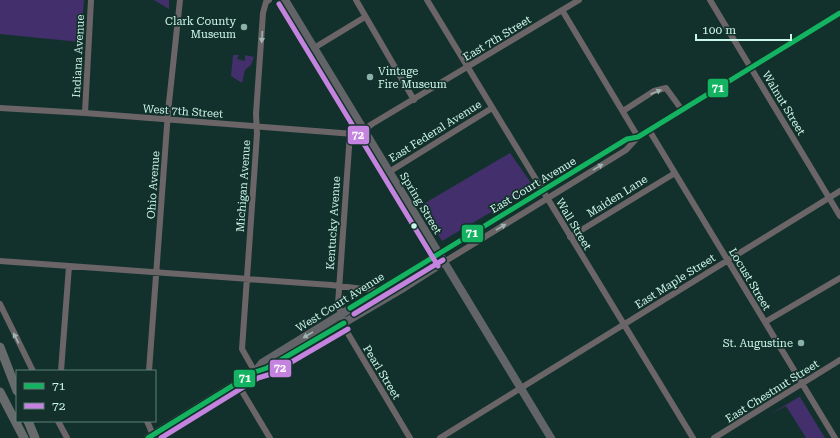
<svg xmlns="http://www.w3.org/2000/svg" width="840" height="438" font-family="'Roboto Serif',serif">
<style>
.green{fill:#432f6c}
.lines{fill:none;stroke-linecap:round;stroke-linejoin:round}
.minor{stroke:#6b6568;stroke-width:6}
.major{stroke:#636467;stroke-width:8}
.highway{stroke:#676b6c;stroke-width:9}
.bus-1-casing{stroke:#13312a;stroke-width:8}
.bus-2-casing{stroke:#13312a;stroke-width:8}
.bus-1{stroke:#13b361;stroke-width:5}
.bus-2{stroke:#c483df;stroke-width:5}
.oneway{fill:#a0b5b0}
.oneway2{fill:#9cb5b0}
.poi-dot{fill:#8bb2a8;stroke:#13312a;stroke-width:1.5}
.bus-dot{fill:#cbf7eb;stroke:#13312a;stroke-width:1.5}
.labels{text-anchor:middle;stroke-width:3.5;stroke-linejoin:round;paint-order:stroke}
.poi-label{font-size:11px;fill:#cbf7eb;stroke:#13312a;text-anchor:end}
.street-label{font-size:11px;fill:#cbf7eb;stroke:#13312a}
.line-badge{stroke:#13312a;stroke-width:1.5}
.badge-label{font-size:11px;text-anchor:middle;font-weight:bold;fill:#fff}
</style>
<rect width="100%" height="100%" fill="#13312c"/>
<!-- green -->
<path class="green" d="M0,0H84L83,13L79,15L80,42L0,34Z
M154,0H169V9Z
M233,55H239L237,59L245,61V55L254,57L251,65L245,70L242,83L231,76Z
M510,153L534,187L442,241L420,206Z
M799,397H800L825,438H806L786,406L769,415Z"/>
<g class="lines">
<!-- minor -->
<path class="minor" d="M356,0L414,100
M427,0L693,438
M710,0L840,216
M562,10L638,137
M314,48L365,17
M0,108L85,113L354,134L364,130L372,124L579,0
M623,111L654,91L666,88L682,110
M85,113L91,0
M649,130L835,438
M350,133L338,304L347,332L410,438
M389,172L492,108
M570,237L675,173
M439,254L627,139L638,137
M0,261L331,285L379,291
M444,262L626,150L638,137L840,13
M0,304L33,371
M765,322L840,278
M61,371L69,266
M149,371L168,112L180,0
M255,372L242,349L257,134L256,114L263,13L266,2L269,0
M237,383L270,438
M58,421L67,438
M147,421L153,435
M440,438L840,191
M714,438L840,360"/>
<!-- major -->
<path class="major" d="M285,0L551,438
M255,372L262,363L439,254
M148,438L255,372L267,368L405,287L444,262"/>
<!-- highway -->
<path class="highway" d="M0,347L17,391
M0,392L24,438
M28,421L35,438"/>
<!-- bus-1 casing -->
<g class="bus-1-casing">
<path id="bus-1" d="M350,308L627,139L638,137L840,13
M148,438L255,372L267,368L344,323"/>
</g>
<!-- bus-2 casing -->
<g class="bus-2-casing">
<path id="bus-2" d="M279,4L438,266
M354,314L443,260
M161,438L258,378L271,374L348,329"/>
</g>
<!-- bus-1 -->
<use href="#bus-1" class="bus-1"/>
<!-- bus-2 -->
<use href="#bus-2" class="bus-2"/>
</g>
<!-- one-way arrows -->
<defs><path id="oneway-solid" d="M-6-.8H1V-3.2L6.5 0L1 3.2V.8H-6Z"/></defs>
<g class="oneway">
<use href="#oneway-solid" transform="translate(262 37) rotate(94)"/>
<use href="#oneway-solid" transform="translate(656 92) rotate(-22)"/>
<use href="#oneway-solid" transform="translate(598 167) rotate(-31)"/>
<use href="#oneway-solid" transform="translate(501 227) rotate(-31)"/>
<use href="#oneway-solid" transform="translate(16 338) rotate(-116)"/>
</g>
<use class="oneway2" href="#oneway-solid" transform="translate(308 335) rotate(149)"/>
<!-- markers -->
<g class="poi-dot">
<circle cx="244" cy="27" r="4"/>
<circle cx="370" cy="77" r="4"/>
<circle cx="801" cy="343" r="4"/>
</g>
<circle class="bus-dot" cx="414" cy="226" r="3.5"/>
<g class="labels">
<!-- poi labels -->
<g class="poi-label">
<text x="236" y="25">Clark County<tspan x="236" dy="13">Museum</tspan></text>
<text x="378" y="75" text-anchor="start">Vintage<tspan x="378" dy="13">Fire Museum</tspan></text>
<text x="793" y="347">St. Augustine</text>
</g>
<!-- street labels -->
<g class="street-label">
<text transform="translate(497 38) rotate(-31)" y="4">East 7th Street</text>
<text transform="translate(78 56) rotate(-87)" y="4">Indiana Avenue</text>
<text transform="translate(784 103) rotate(59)" y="4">Walnut Street</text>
<text transform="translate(183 111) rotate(4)" y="4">West 7th Street</text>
<text transform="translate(435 131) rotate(-32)" y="4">East Federal Avenue</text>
<text transform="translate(153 185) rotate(-86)" y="4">Ohio Avenue</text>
<text transform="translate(533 185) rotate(-31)" y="4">East Court Avenue</text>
<text transform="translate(243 186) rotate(-86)" y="4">Michigan Avenue</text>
<text transform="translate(617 196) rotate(-32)" y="4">Maiden Lane</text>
<text transform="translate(421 203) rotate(59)" y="4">Spring Street</text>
<text transform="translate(333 223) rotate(-86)" y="4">Kentucky Avenue</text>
<text transform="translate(574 224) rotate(59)" y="4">Wall Street</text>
<text transform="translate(750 279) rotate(59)" y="4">Locust Street</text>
<text transform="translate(675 281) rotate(-32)" y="4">East Maple Street</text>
<text transform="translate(340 302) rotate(-32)" y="4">West Court Avenue</text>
<text transform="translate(382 372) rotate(59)" y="4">Pearl Street</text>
<text transform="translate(772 391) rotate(-32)" y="4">East Chestnut Street</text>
</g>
</g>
<g class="line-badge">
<rect x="707" y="78" width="22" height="20" rx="4" fill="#13b361"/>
<rect x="347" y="125" width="23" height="20" rx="4" fill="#c483df"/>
<rect x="461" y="224" width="23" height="19" rx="4" fill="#13b361"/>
<rect x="269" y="359" width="23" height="19" rx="4" fill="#c483df"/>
<rect x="233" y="369" width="23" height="19" rx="4" fill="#13b361"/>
</g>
<g class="badge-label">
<text x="718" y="92">71</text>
<text x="358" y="139">72</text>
<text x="472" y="237">71</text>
<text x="280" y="372">72</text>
<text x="245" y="382">71</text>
</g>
<!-- legend -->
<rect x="16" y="370" width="140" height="52" fill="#13312a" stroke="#5d8077"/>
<rect x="24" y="383" width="20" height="6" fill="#13b361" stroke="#5d8077"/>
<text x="52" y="390" font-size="12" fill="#cbf7eb">71</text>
<rect x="24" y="403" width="20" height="6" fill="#c483df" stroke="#5d8077"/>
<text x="52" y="410" font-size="12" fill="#cbf7eb">72</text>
<!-- scale -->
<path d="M696 34v6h95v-6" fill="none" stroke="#cbf7eb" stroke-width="2"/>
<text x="702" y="34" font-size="12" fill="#cbf7eb" stroke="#13312a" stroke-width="3" paint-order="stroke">100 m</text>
</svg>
